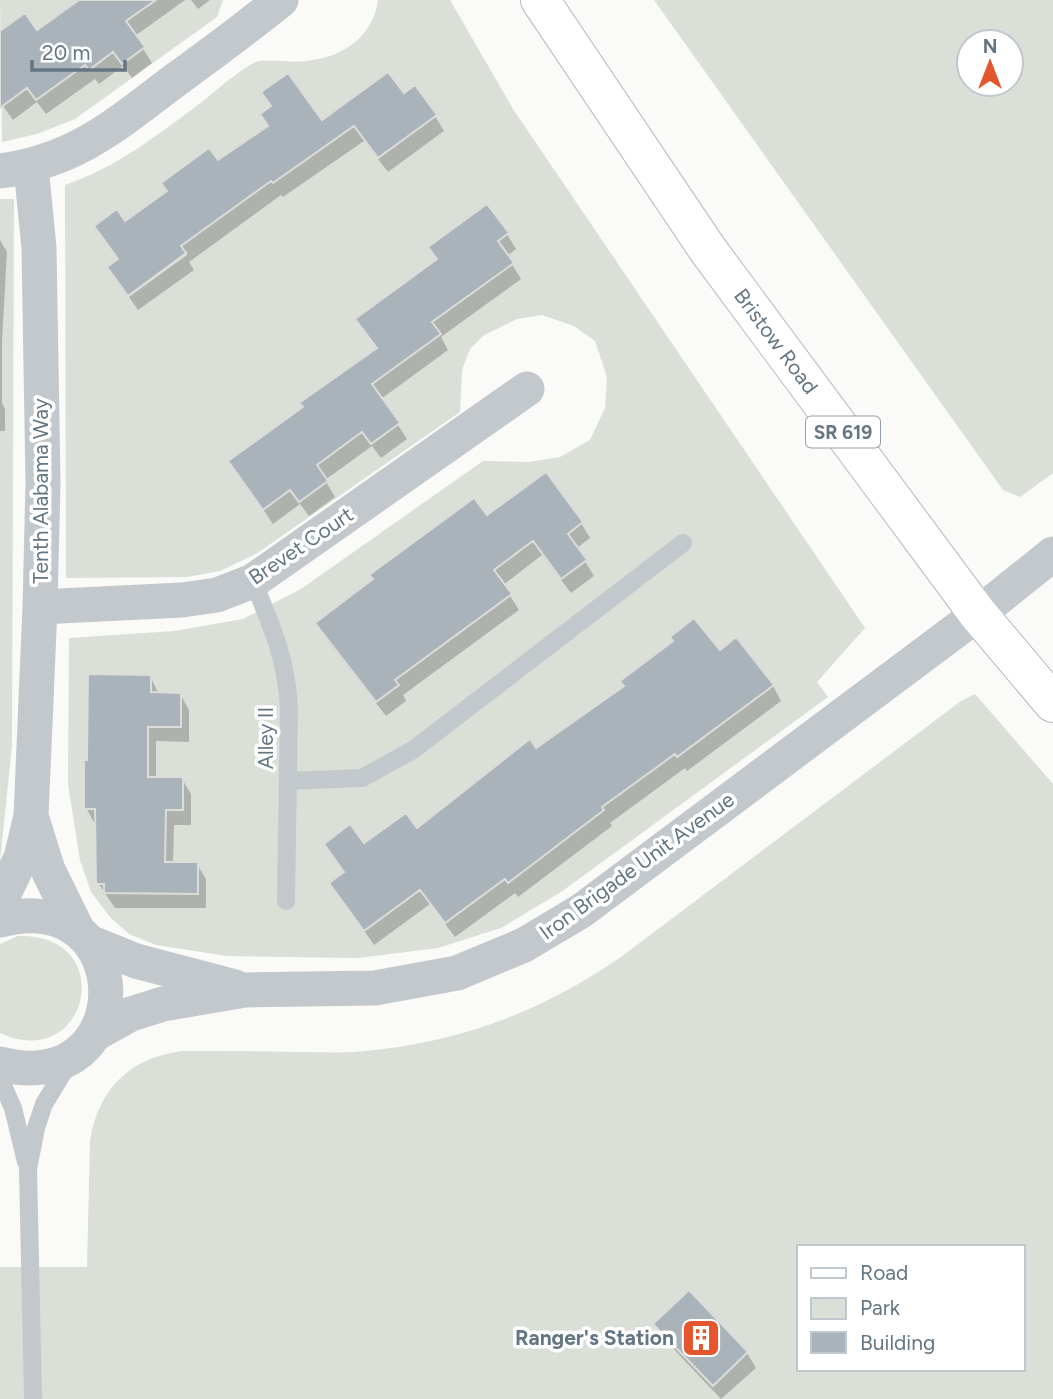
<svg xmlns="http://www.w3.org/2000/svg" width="1053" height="1399" font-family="Figtree,sans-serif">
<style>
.green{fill:#dadfd7;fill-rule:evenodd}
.shadow{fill:#0003}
.building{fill:#aab3b9;stroke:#dcdcda;stroke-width:2}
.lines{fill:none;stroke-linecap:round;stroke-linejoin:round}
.primary-casing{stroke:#b5babe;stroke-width:40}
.lane{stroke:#c3c8cc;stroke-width:18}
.street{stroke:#c3c8cc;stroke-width:35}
.primary{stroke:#fff;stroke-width:38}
.labels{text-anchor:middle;stroke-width:7;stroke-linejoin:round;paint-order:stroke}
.shield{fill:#fff;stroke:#939fa8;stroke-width:2}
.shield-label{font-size:19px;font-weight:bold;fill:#657683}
.street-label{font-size:21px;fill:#657683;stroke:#fff}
.poi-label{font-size:21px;font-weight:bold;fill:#657683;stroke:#fff;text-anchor:end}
</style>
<rect width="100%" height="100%" fill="#fafaf8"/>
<!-- green -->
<path class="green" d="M0,0H223L217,17L75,119L37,134L2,142Z
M378,0H450L513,109L865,628L817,682L828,697L561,892L501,928L438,948L358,958L227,956L156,945L129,934L110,917L91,892L80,860L68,784L69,638L174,631L243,619L301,589L483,461L529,462L560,457L590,440L605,408L607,377L595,341L574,326L542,315L517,319L484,335L470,349L462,370L460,412L256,554L220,571L187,577L66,578L65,185C116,168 159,134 202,102C213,93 247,63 259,61C272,59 292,63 307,61C343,57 373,37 378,0Z
M654,0H1053V473L1020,497L1003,490ZM969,42H1011V84H969Z
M0,199H14L12,746L0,861Z
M975,694L1053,784V1399H0V1267H87L90,1140C99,1088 131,1057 183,1051C220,1051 258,1051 295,1052C314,1052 334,1053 354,1052C455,1044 538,1014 621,957L961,701ZM799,1247H1023V1369H799Z
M18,936C120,933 89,1074 0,1033V944Z"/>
<!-- shadow -->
<path class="shadow" d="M82,0H185L135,36L152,63L132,78L123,66L99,84L95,79L46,114L37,102L13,120L0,102V33H37Z
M191,0H210L198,9Z
M404,96L435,116L444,131L388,172L364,141L283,197L281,195L189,262L194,270L138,310L129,297L187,255V251L127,294L118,283L110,268L119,261L96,226L125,223L218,163L321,122Z
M507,234L516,249L507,256L521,279L441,337L448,350L381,399L407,439L381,458L372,446L325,480L335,497L309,516L300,504L273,524L230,461L305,408L377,349L357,319L438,261L430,247Z
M0,240L7,252L2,342V403L5,409V431H0Z
M487,518L581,523L590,538L577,548L594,576L571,593L542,555L503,585L519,610L403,695L406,701L386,716L326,639L317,624Z
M719,652L773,686L781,701L687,771L685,768L610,823L612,826L518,897L515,893L455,937L430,904L374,945L331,883L345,873L326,844L364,846L417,830L536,751Z
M150,676L159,694H180L189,710V742L156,741V779H182L191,794V825H174L173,864H197L206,879V908H115L98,883L97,824H95L86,808Z
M655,1324L747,1353L756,1368L721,1399L664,1339Z"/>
<!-- building -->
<path class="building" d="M79,0H156L126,21L145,47L122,64L113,52L89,70L85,65L36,100L27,88L0,108V31L25,13L37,30Z
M388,72L404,93L415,85L437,115L378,158L354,126L273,183L271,181L181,246L186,253L128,296L107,267L118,259L94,226L117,209L125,221L167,191L161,183L209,148L218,160L268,126L260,114L271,106L261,92L288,73L322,120Z
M487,204L509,233L498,241L514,263L432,322L441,334L372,384L400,423L371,444L362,432L317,465L328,481L299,502L290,490L263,510L228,461L303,407L299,403L377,348L355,319L437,259L428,247Z
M546,472L583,522L568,534L587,560L561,579L533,541L494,570L512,594L395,680L399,685L376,702L315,623L373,579L369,575L474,498L487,515Z
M694,618L720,650L736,637L774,685L677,757L675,754L602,807L604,810L508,883L505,879L445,923L420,890L364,931L329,883L344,872L324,844L350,824L364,843L406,813L417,828L530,739L536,748L624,686L620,681L673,641L670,637Z
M88,674L151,675V692L181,693V727H148V777H183V810H166L165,862H198V894L104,893V884H96L95,809H84V760H87Z
M689,1290L748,1352L713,1386L653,1324Z"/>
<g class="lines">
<!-- primary casing -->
<g class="primary-casing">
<g id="primary">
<path id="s1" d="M540,0L708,250L978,614L1053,703"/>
</g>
</g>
<!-- lane -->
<path class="lane" d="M253,581C272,627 286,657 289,708L286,901
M288,781L362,778L413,750L683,543
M0,1079L13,1108L26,1162
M33,1398L28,1169L36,1128L44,1104L69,1063"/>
<!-- street -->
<path class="street" d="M0,171C75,161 116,125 174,81C210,55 246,28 281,0
M40,607L182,600L217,595L253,581L527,389
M31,816L48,870L77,929
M0,902L21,858L31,816L40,607L43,482L39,248L31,167
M0,920C140,883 142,1100 0,1064
M89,942L136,961L235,987
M95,1034L131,1014L163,1004L245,990L375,988L457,973L524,945L581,911L978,614L1053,554"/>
<!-- primary -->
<use href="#primary" class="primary"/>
</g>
<!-- icons -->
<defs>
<g id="building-square" transform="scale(2.0125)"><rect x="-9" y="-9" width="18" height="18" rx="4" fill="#e4572e" stroke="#fff"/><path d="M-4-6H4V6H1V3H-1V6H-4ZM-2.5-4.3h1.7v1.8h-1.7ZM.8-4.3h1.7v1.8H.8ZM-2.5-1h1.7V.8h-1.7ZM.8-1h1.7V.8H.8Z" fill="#fff"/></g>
</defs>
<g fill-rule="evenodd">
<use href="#building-square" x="701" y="1338"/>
</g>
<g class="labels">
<!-- shield labels -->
<rect class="shield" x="806" y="416.5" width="74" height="31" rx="5"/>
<g class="shield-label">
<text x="843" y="439">SR 619</text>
</g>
<!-- street labels -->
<g class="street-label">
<text dy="7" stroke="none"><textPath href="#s1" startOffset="415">Bristow Road</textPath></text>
<text transform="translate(41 491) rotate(-90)" y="7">Tenth Alabama Way</text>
<text transform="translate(301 546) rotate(-34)" y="7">Brevet Court</text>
<text transform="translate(266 738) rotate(-90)" y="7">Alley II</text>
<text transform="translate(637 866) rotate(-36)" y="7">Iron Brigade Unit Avenue</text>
</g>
<!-- poi labels -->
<g class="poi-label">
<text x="674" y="1345">Ranger's Station</text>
</g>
</g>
<!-- legend -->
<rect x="797" y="1245" width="228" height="126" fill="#ffffff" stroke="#c1c8cd" stroke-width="2"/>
<rect x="811" y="1268" width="35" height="10" fill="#ffffff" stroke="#c1c8cd" stroke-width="2"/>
<text x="860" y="1280" font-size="21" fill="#657683">Road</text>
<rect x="811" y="1298" width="35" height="21" fill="#dadfd7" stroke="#c1c8cd" stroke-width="2"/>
<text x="860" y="1315" font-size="21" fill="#657683">Park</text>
<rect x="811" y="1332" width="35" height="21" fill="#aab3b9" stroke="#c1c8cd" stroke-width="2"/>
<text x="860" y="1350" font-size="21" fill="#657683">Building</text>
<!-- north arrow -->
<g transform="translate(990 63)"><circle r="33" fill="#ffffff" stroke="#c1c8cd" stroke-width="2"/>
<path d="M0-5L12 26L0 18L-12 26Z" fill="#e4572e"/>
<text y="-10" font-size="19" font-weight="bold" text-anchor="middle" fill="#657683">N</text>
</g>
<!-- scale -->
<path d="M32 60v10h93v-10" fill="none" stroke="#657683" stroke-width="3.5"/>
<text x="42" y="60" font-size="21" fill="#657683" stroke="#ffffff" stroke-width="5" paint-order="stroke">20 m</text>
</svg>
